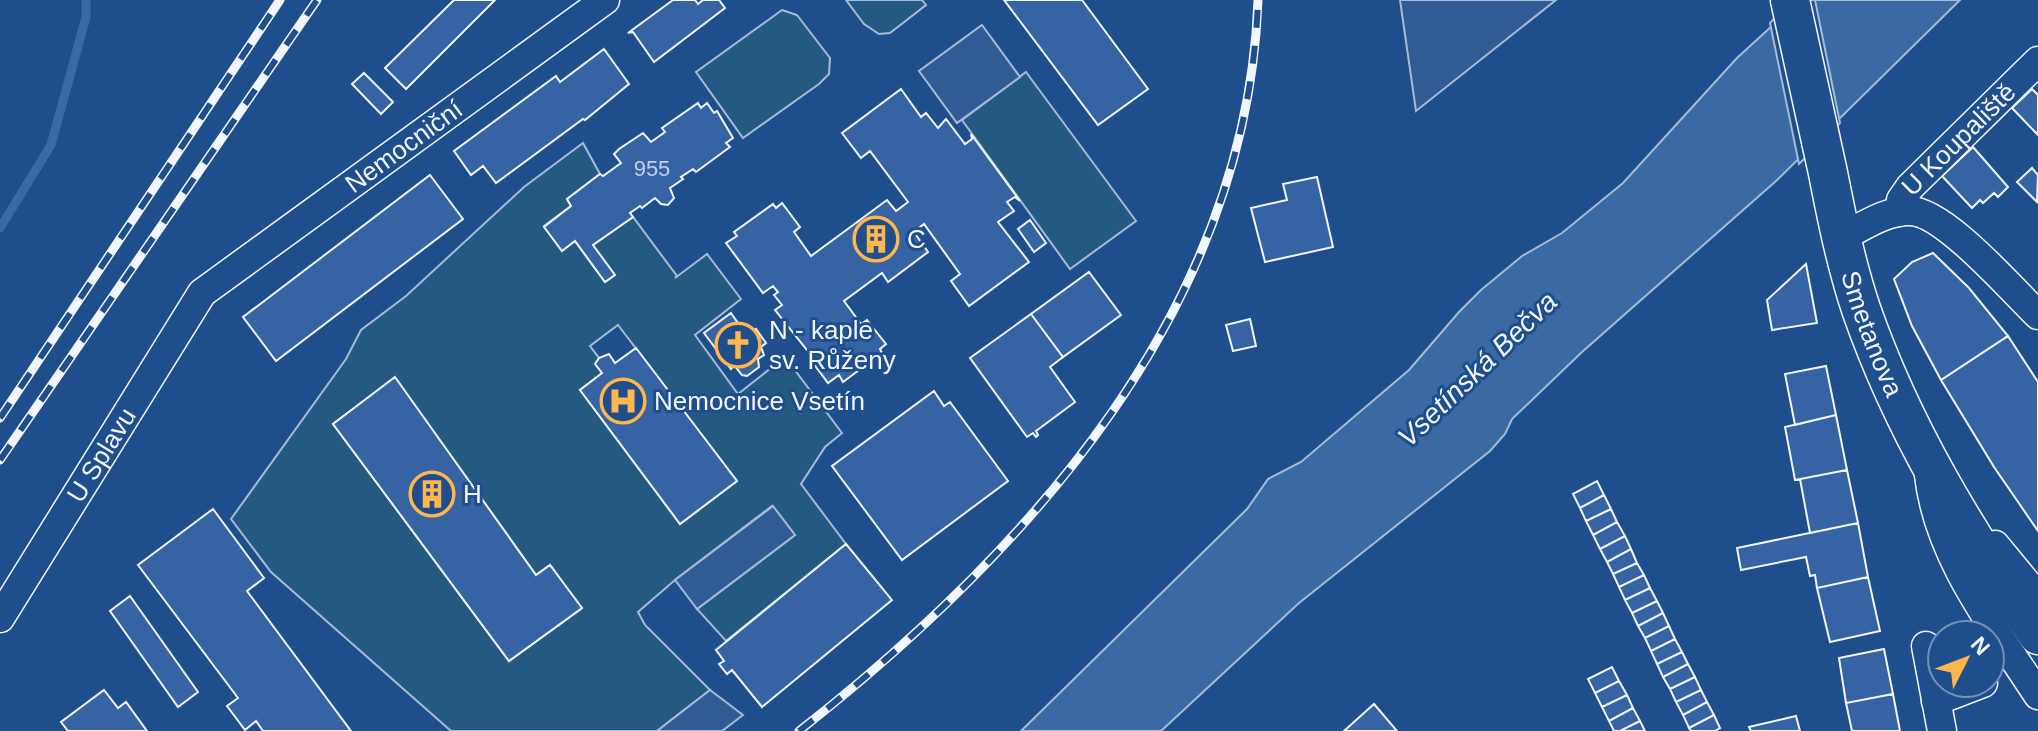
<svg xmlns="http://www.w3.org/2000/svg" width="2038" height="731" font-family="Arial,sans-serif">
<style>
.green{fill:#245a82;stroke:#a8bbd7;stroke-width:2;fill-rule:evenodd}
.parking{fill:#305b95;stroke:#a8bbd7;stroke-width:2}
.water{fill:#3b69a3;stroke:#a8bbd7;stroke-width:2}
.pier{fill:#1f4e8c;stroke:#a8bbd7;stroke-width:2}
.lines{fill:none;stroke-linecap:round;stroke-linejoin:round}
.stream{stroke:#3b69a3;stroke-width:9}
.building{fill:#3563a3;stroke:#f2f6ff;stroke-width:2}
.street-casing{stroke:#f2f6ff;stroke-width:31}
.secondary-casing{stroke:#f2f6ff;stroke-width:41}
.street{stroke:#1f4e8c;stroke-width:28}
.secondary{stroke:#1f4e8c;stroke-width:38}
.rail-casing{stroke:#f2f6ff;stroke-width:9}
.rail{stroke:#1f4e8c;stroke-width:6;stroke-dasharray:18;stroke-linecap:butt}
.labels{text-anchor:middle;stroke-width:6;stroke-linejoin:round;paint-order:stroke}
.number-label{font-size:22px;fill:#c3d1e8}
.street-label{font-size:26px;fill:#f2f6ff;stroke:#1f4e8c}
.poi-label{font-size:26px;fill:#f2f6ff;stroke:#1f4e8c;text-anchor:start}
.water-label{font-size:28px;font-style:italic;fill:#f2f6ff;stroke:#1f4e8c}
</style>
<rect width="100%" height="100%" fill="#1f4e8c"/>
<!-- green -->
<path class="green" d="M846,0H922L926,5L890,33L879,34L864,24Z
M782,10L797,15L830,58L829,74L819,84L743,138L696,72Z
M1026,72L1136,221L1070,269L962,120Z
M583,143L600,174L567,199L571,206L544,226L562,250L575,241L605,282L593,245L633,217L677,276L675,278L707,254L741,299L695,335L738,394L785,357L842,433L825,447L801,484L846,544L726,641L697,609L795,535L772,506L675,580L638,612L645,625L710,690L657,731H451L271,572L231,519L346,359L361,330L406,296L524,187ZM618,325L737,481L680,524L580,390L602,373L599,358L590,346ZM395,378L536,575L550,565L581,609L509,661L333,424Z"/>
<!-- parking -->
<path class="parking" d="M1400,0H1556L1416,111Z
M982,25L1020,77L957,123L919,71Z
M773,506L795,535L697,609L675,580Z
M710,690L743,715L722,731H657Z"/>
<!-- water -->
<path class="water" d="M1796,0H1960L1776,181L1582,352L1512,419L1505,434L1490,451L1299,603L1161,731H1021L1247,509L1268,479L1301,462L1409,370L1459,312L1481,290L1522,256L1562,233L1623,183L1737,58L1784,15Z"/>
<!-- pier -->
<path class="pier" d="M1791,0H1815L1840,123L1799,164L1770,23Z"/>
<g class="lines">
<!-- stream -->
<path class="stream" d="M0,228L51,145L86,17V0"/>
</g>
<!-- building -->
<path class="building" d="M454,0H495L406,89L385,68Z
M673,0H695L698,4L703,0H719L725,8L654,62L633,32L628,33Z
M1004,0H1082L1148,89L1098,125Z
M604,49L629,84L585,120L583,119L496,183L483,166L471,175L454,151L556,76L560,82Z
M364,73L393,102L381,114L352,84Z
M901,89L921,117L926,113L938,128L946,119L965,144L972,139L971,134L1020,201L1015,197L1007,202L1014,211L998,222L1029,262L969,306L951,281L960,274L924,224L914,232L928,252L888,282L882,273L844,301L861,324L867,320L886,344L880,349L882,353L843,382L839,375L828,383L808,356L810,354L775,310L782,305L774,295L778,292L773,286L763,293L726,243L737,236L734,232L773,204L776,208L782,203L800,227L794,232L811,256L887,200L896,211L908,202L870,151L861,158L842,133Z
M2032,89L2038,95V135L2012,108Z
M698,103L701,108L707,103L714,113L717,111L733,138L726,143L730,147L696,172L693,169L681,177L683,179L670,188L674,198L668,205L661,204L655,198L642,208L640,206L630,213L633,217L593,245L615,275L605,282L575,241L562,251L544,227L571,206L567,199L600,174L603,176L621,163L614,154L619,149L643,133L651,142L665,132L662,128Z
M1973,147L2008,187L1998,197L1994,193L1983,203L1980,200L1972,208L1942,176Z
M2032,168L2038,175L2037,202L2017,182Z
M430,175L463,219L276,361L243,317Z
M1317,177L1333,247L1265,262L1251,208L1287,200L1283,184Z
M1030,220L1046,243L1034,252L1018,229Z
M1933,253L1969,288L2008,336L1941,380L1912,326L1894,279L1912,262Z
M1806,264L1817,323L1772,330L1767,300Z
M1089,272L1121,315L1063,357L1031,314Z
M731,313L747,336L756,329L766,343L761,347L764,355L758,359L759,367L747,376L742,375L734,365L731,369L704,333Z
M1031,314L1063,357L1050,367L1075,402L1036,431L1038,435L1036,437L1033,433L1027,437L970,358Z
M1250,319L1256,346L1233,351L1226,325Z
M2008,336L2038,382V531L1994,467L1941,380Z
M636,348L737,481L680,524L580,390L602,373L595,364L599,358L609,354L615,363Z
M1826,366L1836,415L1795,425L1785,374Z
M395,377L536,575L550,565L582,608L509,661L333,424Z
M934,391L944,406L950,402L1008,481L902,560L832,466Z
M1836,415L1847,470L1795,480L1785,427Z
M1847,470L1858,523L1810,533L1800,479Z
M1597,481L1604,495L1580,508L1573,494Z
M1604,495L1611,509L1586,521L1580,508Z
M213,509L264,578L247,591L351,731H263L256,721L245,730L227,706L238,698L138,565Z
M1611,509L1617,522L1593,535L1586,521Z
M1617,522L1625,536L1600,549L1593,535Z
M1858,523L1868,577L1817,588L1815,575L1810,576L1806,557L1741,570L1737,548Z
M1625,536L1631,549L1607,562L1600,549Z
M846,544L892,600L762,707L732,670L727,674L719,664L724,661L716,650Z
M1631,549L1637,563L1613,574L1607,562Z
M1637,563L1644,575L1619,587L1613,574Z
M1644,575L1650,588L1625,600L1619,587Z
M1868,577L1880,631L1830,642L1817,588Z
M1650,588L1657,601L1632,613L1625,600Z
M130,596L198,692L178,707L110,611Z
M1657,601L1663,613L1638,626L1632,613Z
M1663,613L1669,626L1645,638L1638,626Z
M1669,626L1675,639L1651,651L1645,638Z
M1675,639L1682,652L1657,664L1651,651Z
M1884,649L1893,694L1846,703L1839,658Z
M1682,652L1688,664L1663,677L1657,664Z
M1688,664L1695,677L1670,689L1663,677Z
M1612,667L1619,681L1595,693L1588,679Z
M1695,677L1701,690L1676,702L1670,689Z
M1619,681L1627,695L1602,707L1595,693Z
M104,690L118,708L126,702L147,731H68L61,722Z
M1701,690L1707,702L1683,715L1676,702Z
M1893,694L1900,731H1852L1846,703Z
M1627,695L1633,708L1609,721L1602,707Z
M1707,702L1714,715L1689,728L1683,715Z
M1374,704L1397,731H1344Z
M1633,708L1640,721L1620,731H1614L1609,721Z
M1714,715L1720,728L1715,731H1691L1689,728Z
M1796,716L1800,731H1751L1749,727Z
M1640,721L1645,731H1620Z"/>
<g class="lines">
<!-- street casing -->
<g class="street-casing">
<g id="street">
<path id="s1" d="M1899,212L1901,200L1910,187L2038,61"/>
<path d="M1840,238C1861,228 1886,210 1910,211C1944,211 2012,290 2038,315"/>
<path d="M1929,475C1938,557 1994,627 2038,695"/>
<path d="M1995,545L2038,597"/>
<path id="s2" d="M0,618L202,293L605,0"/>
<path d="M1926,646L1942,731"/>
<path d="M1936,701L1983,683"/>
</g>
</g>
<!-- secondary casing -->
<g class="secondary-casing">
<g id="secondary">
<path id="s3" d="M1790,0C1803,58 1815,115 1828,173C1837,219 1846,264 1861,309C1902,427 1966,533 2038,635"/>
</g>
</g>
<!-- street -->
<use href="#street" class="street"/>
<!-- secondary -->
<use href="#secondary" class="secondary"/>
<!-- rail casing -->
<g class="rail-casing">
<path id="rail" d="M0,418L280,0
M0,460L317,0
M799,731C1030,550 1247,309 1258,0"/>
</g>
<!-- rail -->
<use href="#rail" class="rail"/>
</g>
<!-- icons -->
<defs>
<g id="building-ring" transform="scale(2.3)"><circle r="9.5" fill="#1f4e8c" stroke="#ffb74d" stroke-width="1.5"/><path d="M-4-6H4V6H1V3H-1V6H-4ZM-2.5-4.3h1.7v1.8h-1.7ZM.8-4.3h1.7v1.8H.8ZM-2.5-1h1.7V.8h-1.7ZM.8-1h1.7V.8H.8Z" fill="#ffb74d"/></g>
<g id="church-ring" transform="scale(2.3)"><circle r="9.5" fill="#1f4e8c" stroke="#ffb74d" stroke-width="1.5"/><path d="M-1.2-6h2.4v3.5h3.3v2.4h-3.3V6h-2.4V-.1h-3.3v-2.4h3.3Z" fill="#ffb74d"/></g>
<g id="hospital-ring" transform="scale(2.3)"><circle r="9.5" fill="#1f4e8c" stroke="#ffb74d" stroke-width="1.5"/><path d="M-5-5h3v3.5h4V-5h3V5h-3V1.5h-4V5h-3Z" fill="#ffb74d"/></g>
</defs>
<g fill-rule="evenodd">
<use href="#building-ring" x="876" y="239"/>
<use href="#church-ring" x="738" y="345"/>
<use href="#hospital-ring" x="623" y="401"/>
<use href="#building-ring" x="432" y="494"/>
</g>
<g class="labels">
<!-- number labels -->
<g class="number-label">
<text x="652" y="176">955</text>
</g>
<!-- street labels -->
<g class="street-label">
<text dy="9" stroke="none"><textPath href="#s1" startOffset="96">U Koupaliště</textPath></text>
<text dy="9" stroke="none"><textPath href="#s2" startOffset="632">Nemocniční</textPath></text>
<text dy="9" stroke="none"><textPath href="#s3" startOffset="344">Smetanova</textPath></text>
<text dy="9" stroke="none"><textPath href="#s2" startOffset="192">U Splavu</textPath></text>
</g>
<!-- poi labels -->
<g class="poi-label">
<text x="907" y="248">C</text>
<text x="769" y="339">N - kaple<tspan x="769" dy="30">sv. Růženy</tspan></text>
<text x="654" y="410">Nemocnice Vsetín</text>
<text x="463" y="503">H</text>
</g>
<!-- water labels -->
<g class="water-label">
<text transform="translate(1477 369) rotate(-44)" y="10">Vsetínská Bečva</text>
</g>
</g>
<!-- north arrow -->
<g transform="translate(1966 659) rotate(48)"><circle r="38" fill="#1f4e8c" stroke="#7391ba" stroke-width="2"/>
<path d="M0-6L14 30L0 20L-14 30Z" fill="#ffb74d"/>
<text y="-12" font-size="22" font-weight="bold" text-anchor="middle" fill="#f2f6ff">N</text>
</g>
</svg>
